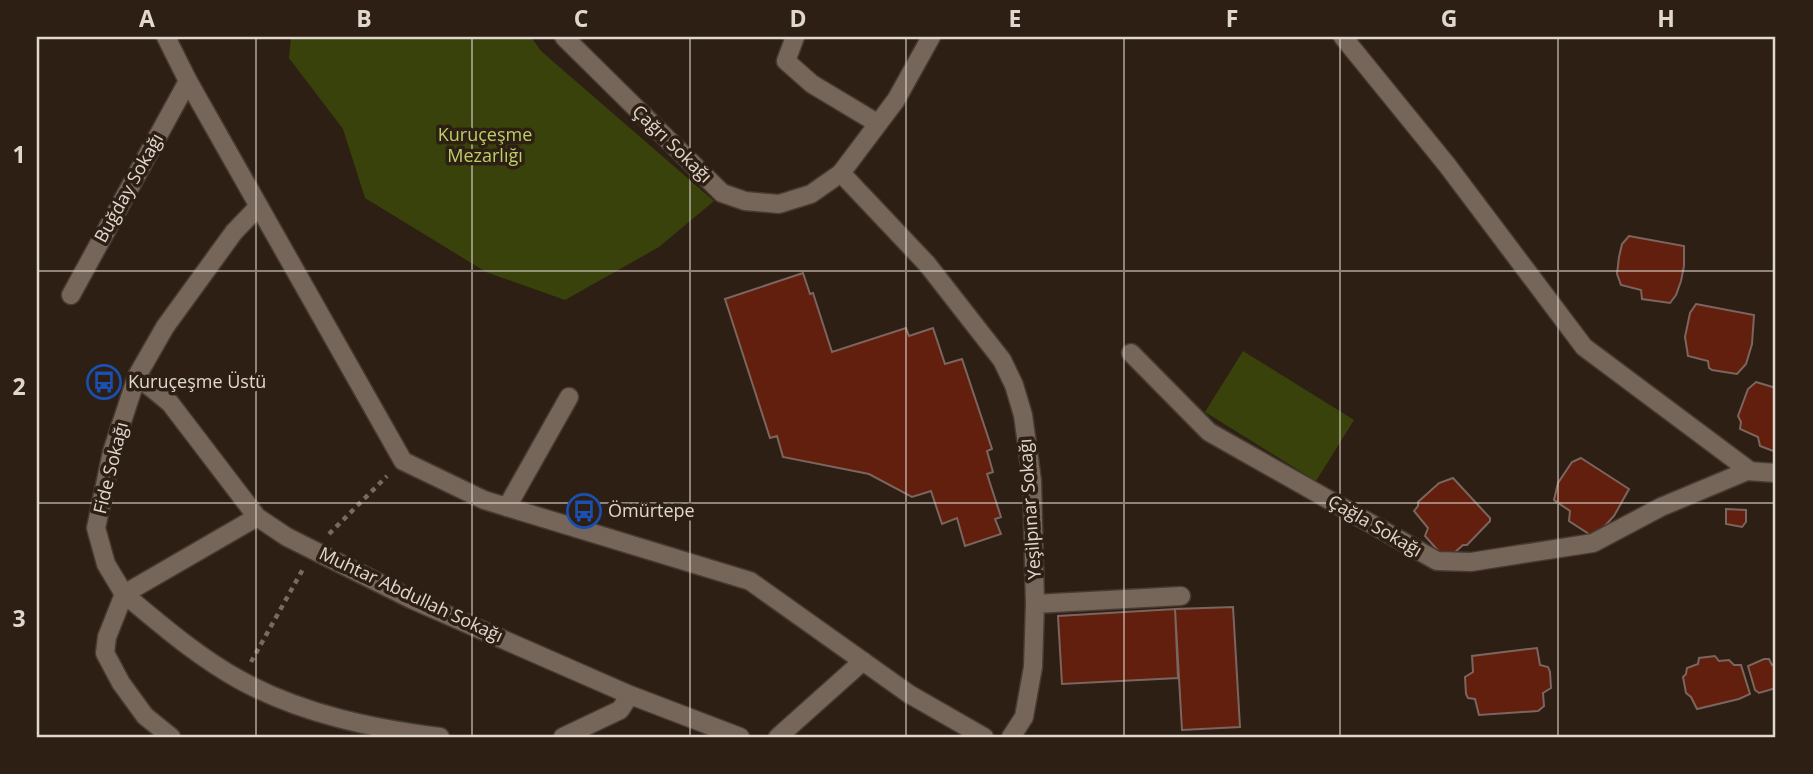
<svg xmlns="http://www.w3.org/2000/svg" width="1813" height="774" font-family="'Open Sans',sans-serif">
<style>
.green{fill:#3a420c}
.building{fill:#621f0d;stroke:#7b655f;stroke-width:2}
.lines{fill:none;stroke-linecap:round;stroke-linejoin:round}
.service-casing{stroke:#463a32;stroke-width:21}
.minor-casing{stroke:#463a32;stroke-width:21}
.tertiary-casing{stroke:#463a32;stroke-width:21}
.path{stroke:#776b61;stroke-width:4.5;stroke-dasharray:5 5;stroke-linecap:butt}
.service{stroke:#766659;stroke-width:18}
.minor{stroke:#766659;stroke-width:18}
.tertiary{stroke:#766659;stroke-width:18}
.grid{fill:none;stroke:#e0d7cf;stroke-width:2;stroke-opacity:0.55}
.labels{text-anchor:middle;stroke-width:7;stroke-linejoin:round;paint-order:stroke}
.park-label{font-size:18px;fill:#bdcf67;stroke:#2d1f13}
.street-label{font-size:18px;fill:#e0d7cf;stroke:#2d1f13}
.poi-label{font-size:18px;fill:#e0d7cf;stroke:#2d1f13;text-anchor:start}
.neatline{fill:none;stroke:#e0d7cf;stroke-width:2.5}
.grid-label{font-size:23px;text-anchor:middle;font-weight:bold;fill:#e0d7cf}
</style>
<rect width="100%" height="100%" fill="#2d1f13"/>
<!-- green -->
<path class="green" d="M291,37H531L541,51L714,201L659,247L565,300L486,272L365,198L343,129L289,58Z
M1243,351L1354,420L1316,481L1205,412Z"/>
<!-- building -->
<path class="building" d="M1629,236L1684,246V266L1681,281L1676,295L1670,303L1642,299L1641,290L1621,285L1617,274L1619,257L1622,244Z
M803,273L810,294L813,293L832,352L906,328L909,336L933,328L945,364L962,359L992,449L987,451L993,472L987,474L1001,517L995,519L1001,534L965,546L957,518L942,524L931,491L912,497L869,474L783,457L777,436L770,438L725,299Z
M1696,304L1754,315L1752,344L1746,364L1737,374L1712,370L1709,368L1708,361L1688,356L1685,337L1690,313Z
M1756,382L1776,388V452L1760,446L1758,437L1740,429L1741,422L1738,416L1748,389Z
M1581,458L1629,489L1614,516L1601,530L1596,531L1594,535L1589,534L1569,521L1570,511L1554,500L1558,483L1572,462Z
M1453,478L1490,518V521L1467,545H1463L1454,553L1442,555L1425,536L1428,528L1414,511L1418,506V502L1439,483Z
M1726,509L1746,510V522L1742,527L1726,524Z
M1233,607L1240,727L1182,730L1175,609Z
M1175,609L1178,678L1062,684L1058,616Z
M1537,648L1540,665L1548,667L1550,672L1551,688L1543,693L1544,706L1538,711L1479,715L1475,699L1468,698L1466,694L1465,677L1473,672L1472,656Z
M1715,656L1719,661L1729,660L1734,665H1741L1750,694L1739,699L1697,709L1691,697L1686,693L1683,677L1686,674L1687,668L1698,664L1699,658Z
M1764,659H1769L1772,665L1776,664V688L1759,693L1755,690L1748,666Z"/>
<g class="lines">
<!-- service casing -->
<g class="service-casing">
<path id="service" d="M795,37L786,61L812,84L877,123
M1343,37L1447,165L1584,347L1750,471
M507,507L569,397"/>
</g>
<!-- minor casing -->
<g class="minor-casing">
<path id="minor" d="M166,37L188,81L403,461L484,500L750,581L909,694L984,737
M841,173L927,264L1002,360L1014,385L1023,415L1032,481L1035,604L1033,667L1024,717L1011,737
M71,295L188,81
M1131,353L1209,432L1437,561L1471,562L1593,543L1661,507L1747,471L1776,473
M137,376L170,403L257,517L287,537L413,600L630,695L740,737
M257,517L124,594C160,624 198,657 240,680C302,714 371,728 440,737
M1035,604L1181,596
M171,737L145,716L121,683L105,653L107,637L124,594L106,564L96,528L112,452L137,376L165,327L234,232L259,206
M563,737L620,710L630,695
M778,737L863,661"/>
</g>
<!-- tertiary casing -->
<g class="tertiary-casing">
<path id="tertiary" d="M564,37L722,193L745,201L779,204L811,194L841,173L896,100L931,37"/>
</g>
<!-- path -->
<path class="path" d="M329,534L387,476
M251,662L303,569"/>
<!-- service -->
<use href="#service" class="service"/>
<!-- minor -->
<use href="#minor" class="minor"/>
<!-- tertiary -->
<use href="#tertiary" class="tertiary"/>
</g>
<!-- grid -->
<path class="grid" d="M256,37V737M472,37V737M690,37V737M906,37V737M1124,37V737M1340,37V737M1558,37V737M37,271H1776M37,503H1776"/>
<!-- icons -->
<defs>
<g id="bus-ring" transform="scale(1.75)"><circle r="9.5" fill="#2d1f13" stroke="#1a4fb4" stroke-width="1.5"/><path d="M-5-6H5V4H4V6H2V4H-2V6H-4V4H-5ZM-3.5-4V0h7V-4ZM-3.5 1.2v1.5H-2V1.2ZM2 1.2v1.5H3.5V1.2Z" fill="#1a4fb4"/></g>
</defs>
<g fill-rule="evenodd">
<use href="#bus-ring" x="104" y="382"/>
<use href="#bus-ring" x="584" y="511"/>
</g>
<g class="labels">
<!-- park labels -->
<g class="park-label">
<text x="485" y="141">Kuruçeşme<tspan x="485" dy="21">Mezarlığı</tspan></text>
</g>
<!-- street labels -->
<g class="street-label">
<text transform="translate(672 144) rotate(44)" y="6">Çağrı Sokağı</text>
<text transform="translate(129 188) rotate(-61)" y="6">Buğday Sokağı</text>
<text transform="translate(111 468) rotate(-76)" y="6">Fide Sokağı</text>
<text transform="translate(1030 509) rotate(-94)" y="6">Yeşilpınar Sokağı</text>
<text transform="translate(1375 526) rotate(30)" y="6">Çağla Sokağı</text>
<text transform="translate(411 595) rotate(25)" y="6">Muhtar Abdullah Sokağı</text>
</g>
<!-- poi labels -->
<g class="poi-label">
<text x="128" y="388">Kuruçeşme Üstü</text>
<text x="608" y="517">Ömürtepe</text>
</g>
</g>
<!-- border -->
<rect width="1813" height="774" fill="none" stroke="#2d1f13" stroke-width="77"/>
<rect x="38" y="38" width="1736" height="698" class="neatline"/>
<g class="grid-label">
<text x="147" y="27">A</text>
<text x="364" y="27">B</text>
<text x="581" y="27">C</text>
<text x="798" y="27">D</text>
<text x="1015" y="27">E</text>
<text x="1232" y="27">F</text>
<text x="1449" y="27">G</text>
<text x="1666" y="27">H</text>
<text x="19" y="163">1</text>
<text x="19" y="395">2</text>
<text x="19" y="627">3</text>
</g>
</svg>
